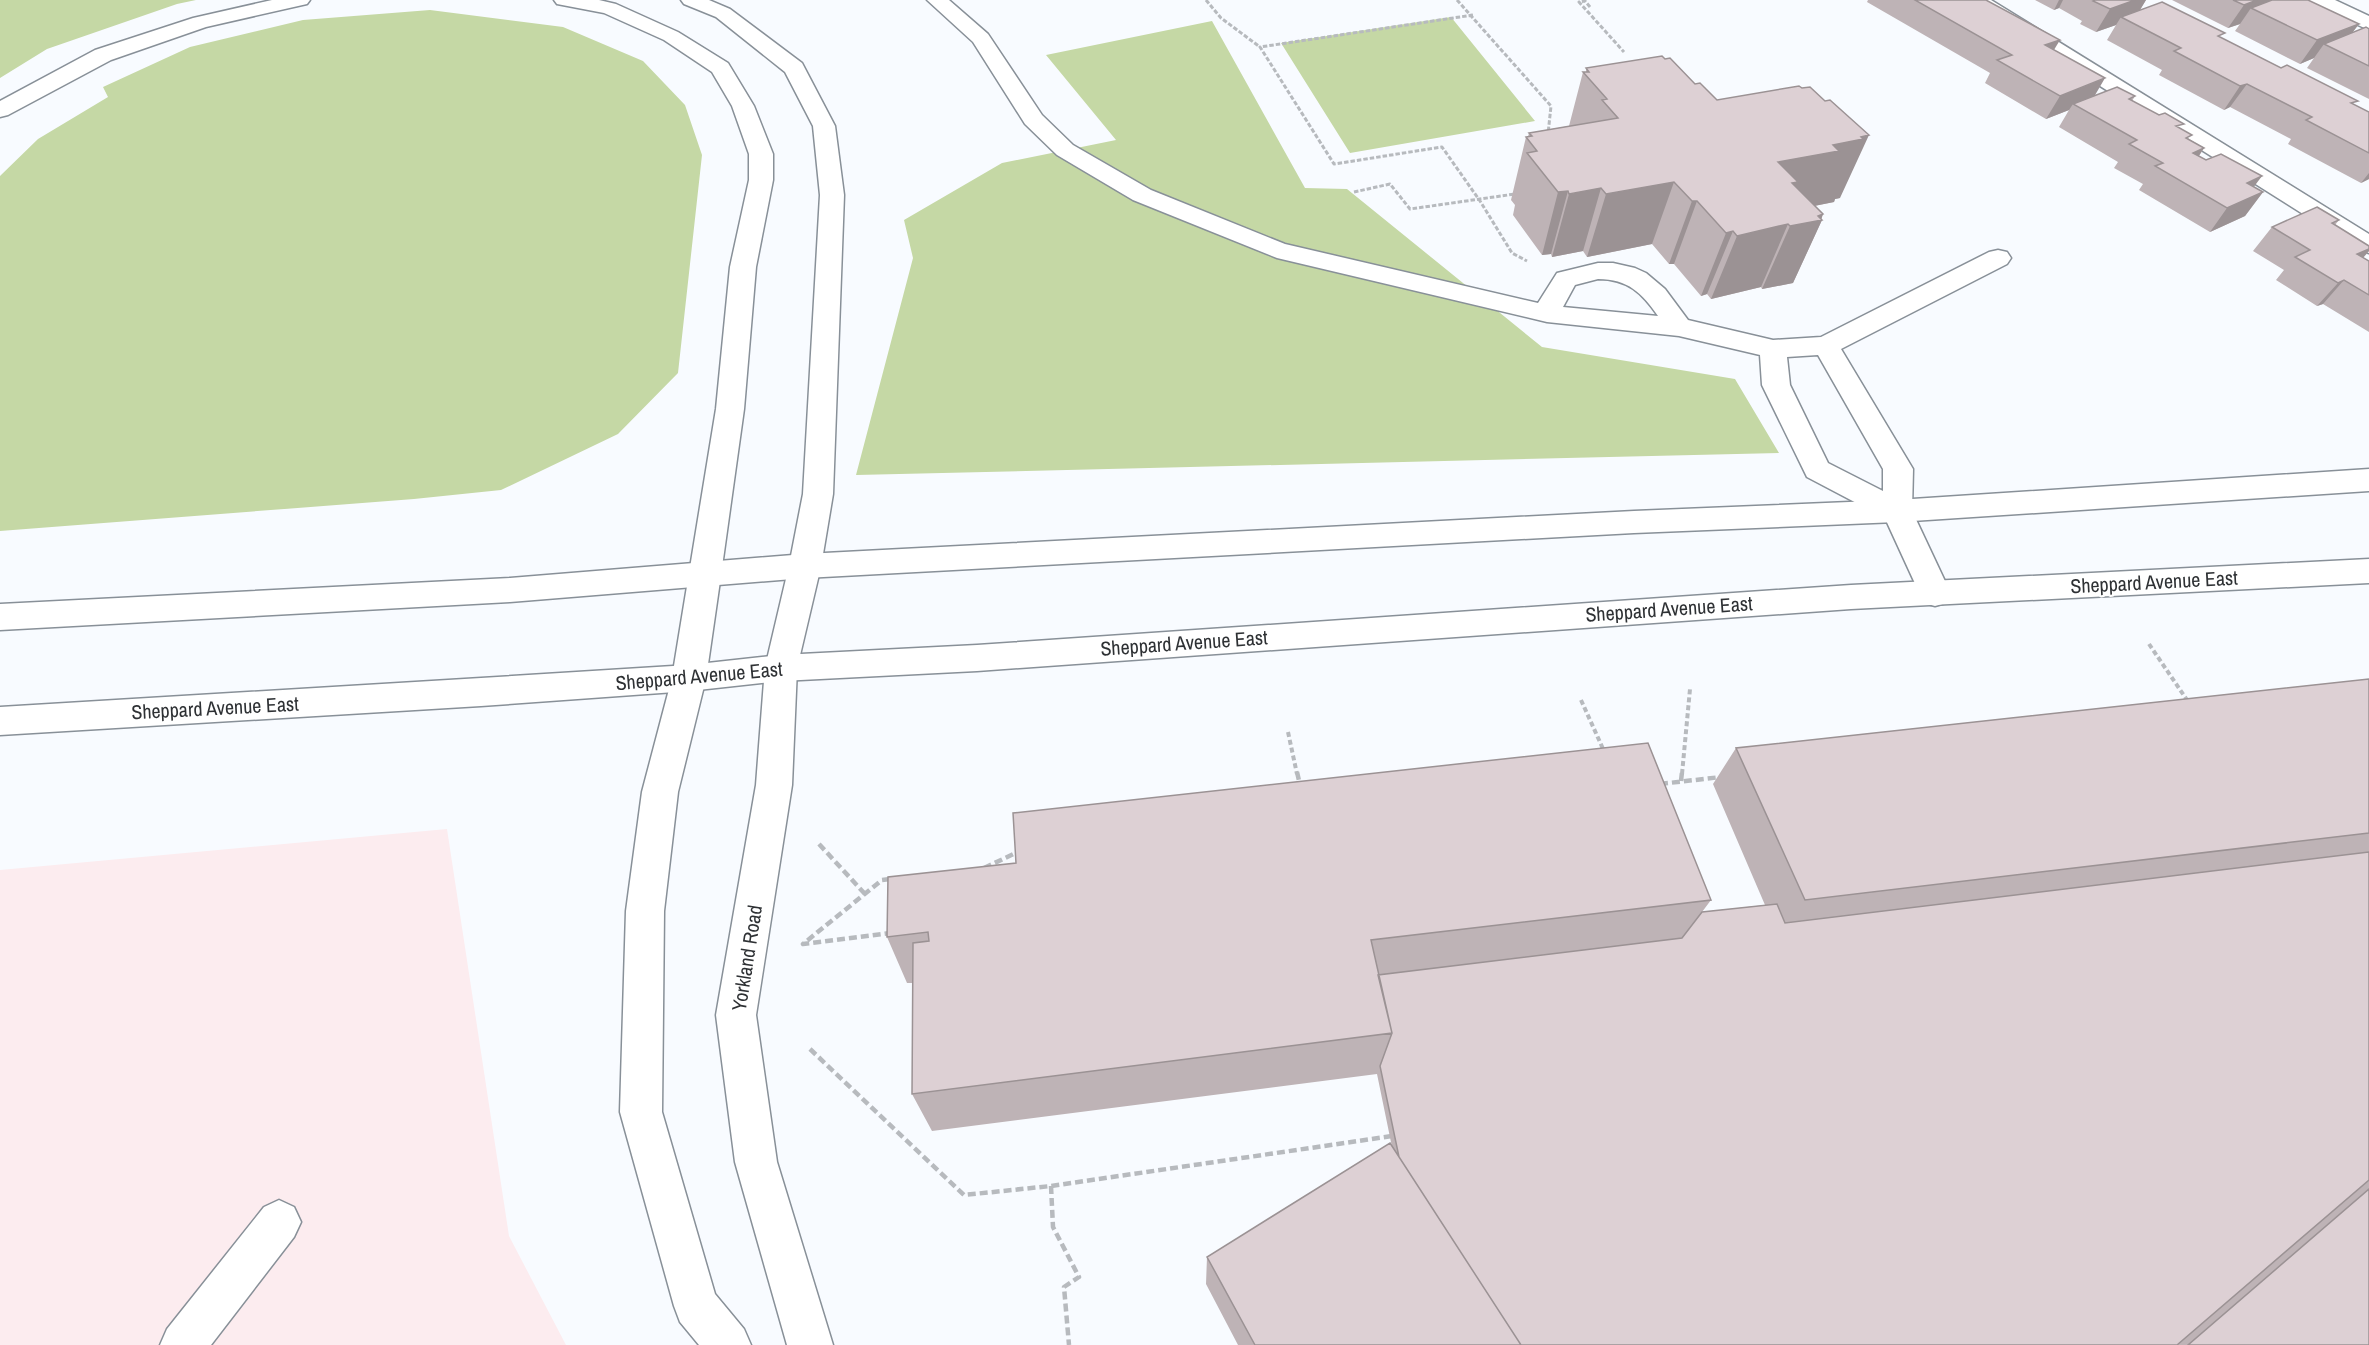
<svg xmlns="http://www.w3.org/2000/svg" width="2369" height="1345" font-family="'Archivo Narrow',sans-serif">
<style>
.commercial{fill:#fcecef}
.green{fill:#c5d8a5}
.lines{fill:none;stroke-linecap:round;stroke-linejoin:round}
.minor-casing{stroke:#889098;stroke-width:3}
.major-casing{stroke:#889098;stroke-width:3}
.highway-casing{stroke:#889098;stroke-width:3}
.path-far2{stroke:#b7babe;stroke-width:3;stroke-dasharray:4.5 2;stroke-linecap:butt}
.path-far1{stroke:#b7babe;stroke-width:4;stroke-dasharray:5 3;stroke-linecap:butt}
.path{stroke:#b7babe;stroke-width:4.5;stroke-dasharray:8 4;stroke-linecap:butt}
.minor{fill:#fff;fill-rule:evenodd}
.major{fill:#fff;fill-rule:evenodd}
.highway{fill:#fff;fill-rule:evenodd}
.wall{fill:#beb3b6}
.shaded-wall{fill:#9b9294}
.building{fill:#ddd0d4;stroke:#9b9294;stroke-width:1.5}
.labels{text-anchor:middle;stroke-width:4.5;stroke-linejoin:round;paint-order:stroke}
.street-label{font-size:20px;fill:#2e3134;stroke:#fff}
</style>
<rect width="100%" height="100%" fill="#f8fbff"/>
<!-- commercial -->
<path class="commercial" d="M447,829L509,1236L566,1345H0V870Z"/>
<!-- green -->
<path class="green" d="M0,0H196L177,4L47,49L0,78Z
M430,10L563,27L643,61L685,105L702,155L678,373L618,434L501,490L414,499L0,531V176L38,139L108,97L103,87L190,47L303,20Z
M1451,17L1535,121L1350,153L1281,43Z
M1212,21L1305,188L1347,189L1542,347L1735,379L1779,453L856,475L913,258L904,220L1002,163L1116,140L1046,55Z"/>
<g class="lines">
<!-- minor casing -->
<g class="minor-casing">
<path id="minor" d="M927,0H949L988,34L1042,115L1073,145L1151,190L1285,244L1538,303L1557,273L1598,263H1613L1635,268L1646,273L1665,289L1688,320L1773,340L1821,337L1989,252L1998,250L2007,252L2011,258L2007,264L1841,349L1913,469L1912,511L1951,594L1946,603L1935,606L1924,603L1885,518L1807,477L1762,385L1760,355L1679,336L1547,322L1277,258L1133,200L1057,155L1025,124L973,42ZM1598,279C1628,279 1642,293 1658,316L1563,307L1575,285ZM1818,355L1883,469V491L1828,463L1790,385L1787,357Z
M1967,0H1991L2369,234V253L2360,250L1970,4Z
M2308,0H2335L2369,16V30L2311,4Z
M805,554L816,558L821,566L797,668L792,785L756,1015L777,1162L833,1345H787L735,1162L716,1015L756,785L765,668L789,566L794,558Z
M705,562L716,566L721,574L706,678L678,792L664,911L662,1112L715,1294L744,1329L751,1345H699L680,1322L674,1306L620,1112L626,911L642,792L672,678L689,574L694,566Z
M279,1200L294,1207L301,1222L294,1237L211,1345H160L167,1329L264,1207Z"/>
</g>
<!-- major casing -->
<g class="major-casing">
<path id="major" d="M2369,469V491L1897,522L1634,533L805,578L510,602L0,630V604L510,578L805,554L1634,511L1897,500Z
M2369,559V583L1851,609L977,671L781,681L689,691L481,706L0,735V707L481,678L689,665L781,655L977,645L1851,585Z"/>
</g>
<!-- highway casing -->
<g class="highway-casing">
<path id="highway" d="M272,0H310L307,4L206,27L111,60L8,115L0,117V101L95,50L193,18Z
M554,0H599L616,4L678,32L728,63L754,106L773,154V180L756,267L744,409L721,574L716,582L705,586L694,582L689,574L716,409L730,267L749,180V154L732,106L712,72L664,40L604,13L557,4Z
M681,0H709L730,9L802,63L835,126L844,195L833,494L821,566L816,574L805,578L794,574L789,566L803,494L820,195L813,126L785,72L716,17L684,4Z"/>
</g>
<!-- path-far2 -->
<path class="path-far2" d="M1206,0L1221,18L1260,47
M1457,0L1551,106L1548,134
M1590,7L1585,1L1579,2L1624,52
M1473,15L1260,47L1334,164L1442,147L1480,201L1512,253L1527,261
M1354,192L1390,184L1410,209L1515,194"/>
<!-- path-far1 -->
<path class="path-far1" d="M2149,644L2189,703
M1581,700L1604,751
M1288,732L1297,774
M1682,774L1690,689"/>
<!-- path -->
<path class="path" d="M1297,772L1300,785
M1681,781L1682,772
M1660,784L1721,777
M819,844L865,894
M984,868L1020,851
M890,879L882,880L803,944L890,933
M810,1049L964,1195L1051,1186L1392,1136
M1051,1186L1053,1227L1079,1277L1064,1287L1069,1345"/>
<!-- minor -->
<use href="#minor" class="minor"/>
<!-- major -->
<use href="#major" class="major"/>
<!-- highway -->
<use href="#highway" class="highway"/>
</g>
<!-- wall -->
<path class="wall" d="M1868,0H1986L2094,95L2135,96L2132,101L2181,129L2189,139L2204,148L2199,156L2263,192L2245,216L2210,232L2139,190L2143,184L2114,168L2118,162L2059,127L2069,110L2046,119L1985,83L1990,73L1867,2Z
M2035,0H2146L2140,10L2222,38L2369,112V179L2361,183L2288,144L2291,139L2230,107L2224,110L2159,75L2162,70L2107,40L2116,25L2096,32L2080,24L2082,21L2059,8L2054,10Z
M2172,0H2308L2359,24L2352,33L2369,29V99L2307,68L2314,58L2300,64L2235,31L2240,24L2228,28Z
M1586,68L1695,84L1840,198L1835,199L1834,202L1814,206L1823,214L1821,219L1822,220L1793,283L1762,289L1761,287L1711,299L1707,294L1701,296L1674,264H1669L1652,244L1587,257L1583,251L1552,257L1551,254L1542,255L1513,215L1515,205L1511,200L1526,137H1528L1529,133L1569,126L1583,72H1586Z
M2339,220L2335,225L2369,251L2363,258L2369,261V332L2323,304L2317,306L2276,280L2284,270L2253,251L2272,227Z
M2369,679V1345H1238L1206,1284L1207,1257L1392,1147L1377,1074L932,1131L912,1094V983H907L887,937L888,877L1711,900L1702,912L1765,905L1713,784L1736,748Z"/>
<!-- shaded-wall -->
<path class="shaded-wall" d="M2059,0H2063L2059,8L2054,10Z
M2135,0H2146L2135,18L2121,17L2116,25L2096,32L2110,9Z
M2257,0H2279L2251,8L2240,24L2228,28L2244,5Z
M2359,24L2341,47L2324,44L2314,58L2300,64L2317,40Z
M2060,40L2046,63L2045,45Z
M2105,78L2091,102L2073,104L2069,110L2046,119L2060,96Z
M2247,84L2230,107L2224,110L2240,86Z
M1869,135L1840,198L1835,199L1834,202L1814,206L1788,224L1761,287L1711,299L1737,236L1778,162L1833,145Z
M2204,148L2188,172L2193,153Z
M2369,173V179L2361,183Z
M2262,176L2244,200L2247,183Z
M1674,182L1652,244L1587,257L1606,194Z
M1601,188L1583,251L1552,257L1569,194Z
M1568,191L1551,254L1542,255L1558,192Z
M2263,192L2245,216L2210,232L2227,208Z
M1692,201H1697L1674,264H1669Z
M1823,214L1821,220H1822L1793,283L1762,289L1790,226Z
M1733,231L1707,294L1701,296L1726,233Z
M2369,249V251L2351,271L2357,254Z
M2344,280L2323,304L2317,306L2338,283Z"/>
<!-- building -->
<path class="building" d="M1915,0H1986L2060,40L2045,45L2105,78L2060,96L1997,60L2012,55Z
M2095,0H2135L2110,9L2093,1Z
M2233,0H2257L2244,5Z
M2272,0H2308L2359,24L2317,40L2251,8Z
M2162,2L2225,33L2218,36L2281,68L2287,65L2358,101L2351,103L2369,112V153L2306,120L2312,117L2247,84L2240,86L2174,51L2181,48L2121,17Z
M2366,27L2369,29V66L2324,44Z
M1662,56L1665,59L1670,58L1695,84L1700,83L1717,100L1799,86L1802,88L1810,87L1825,101L1830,100L1869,135L1861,137L1863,139L1833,145L1839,151L1778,162L1798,182L1792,183L1823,214L1818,216L1822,220L1790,226L1788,224L1737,236L1733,231L1726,233L1697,201H1692L1674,182L1606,194L1601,188L1569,194L1568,191L1558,192L1527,153L1537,151L1526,137L1532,136L1529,133L1618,118L1602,100L1607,99L1583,72H1589L1586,68Z
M2117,87L2135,96L2129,99L2159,115L2165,113L2184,124L2176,126L2192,135L2186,138L2204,148L2193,153L2206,160L2221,154L2262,176L2247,183L2263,192L2227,208L2155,166L2163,163L2129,144L2137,140L2073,104Z
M2317,207L2339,220L2332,223L2369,246V249L2357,254L2369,261V295L2344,280L2338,283L2295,257L2310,250L2272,227Z
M2369,679V833L1805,900L1736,748Z
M1648,743L1711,900L1371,940L1392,1033L912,1094L913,943L929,941L928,932L887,937L888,877L1016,863L1013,813Z
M2369,852V1180L2177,1345H1521L1399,1157L1380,1066L1392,1033L1378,975L1682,938L1702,912L1777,904L1785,923Z
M1390,1143L1521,1345H1255L1207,1257Z
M2369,1189V1345H2188Z"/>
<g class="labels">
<!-- street labels -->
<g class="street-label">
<text transform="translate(2154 582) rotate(-3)" y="7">Sheppard Avenue East</text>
<text transform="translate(1669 609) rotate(-4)" y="7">Sheppard Avenue East</text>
<text transform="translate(1184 643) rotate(-4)" y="7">Sheppard Avenue East</text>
<text transform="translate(699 676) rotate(-5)" y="7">Sheppard Avenue East</text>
<text transform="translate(215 708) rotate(-3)" y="7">Sheppard Avenue East</text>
<text transform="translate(747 958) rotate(-81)" y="7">Yorkland Road</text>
</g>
</g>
</svg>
